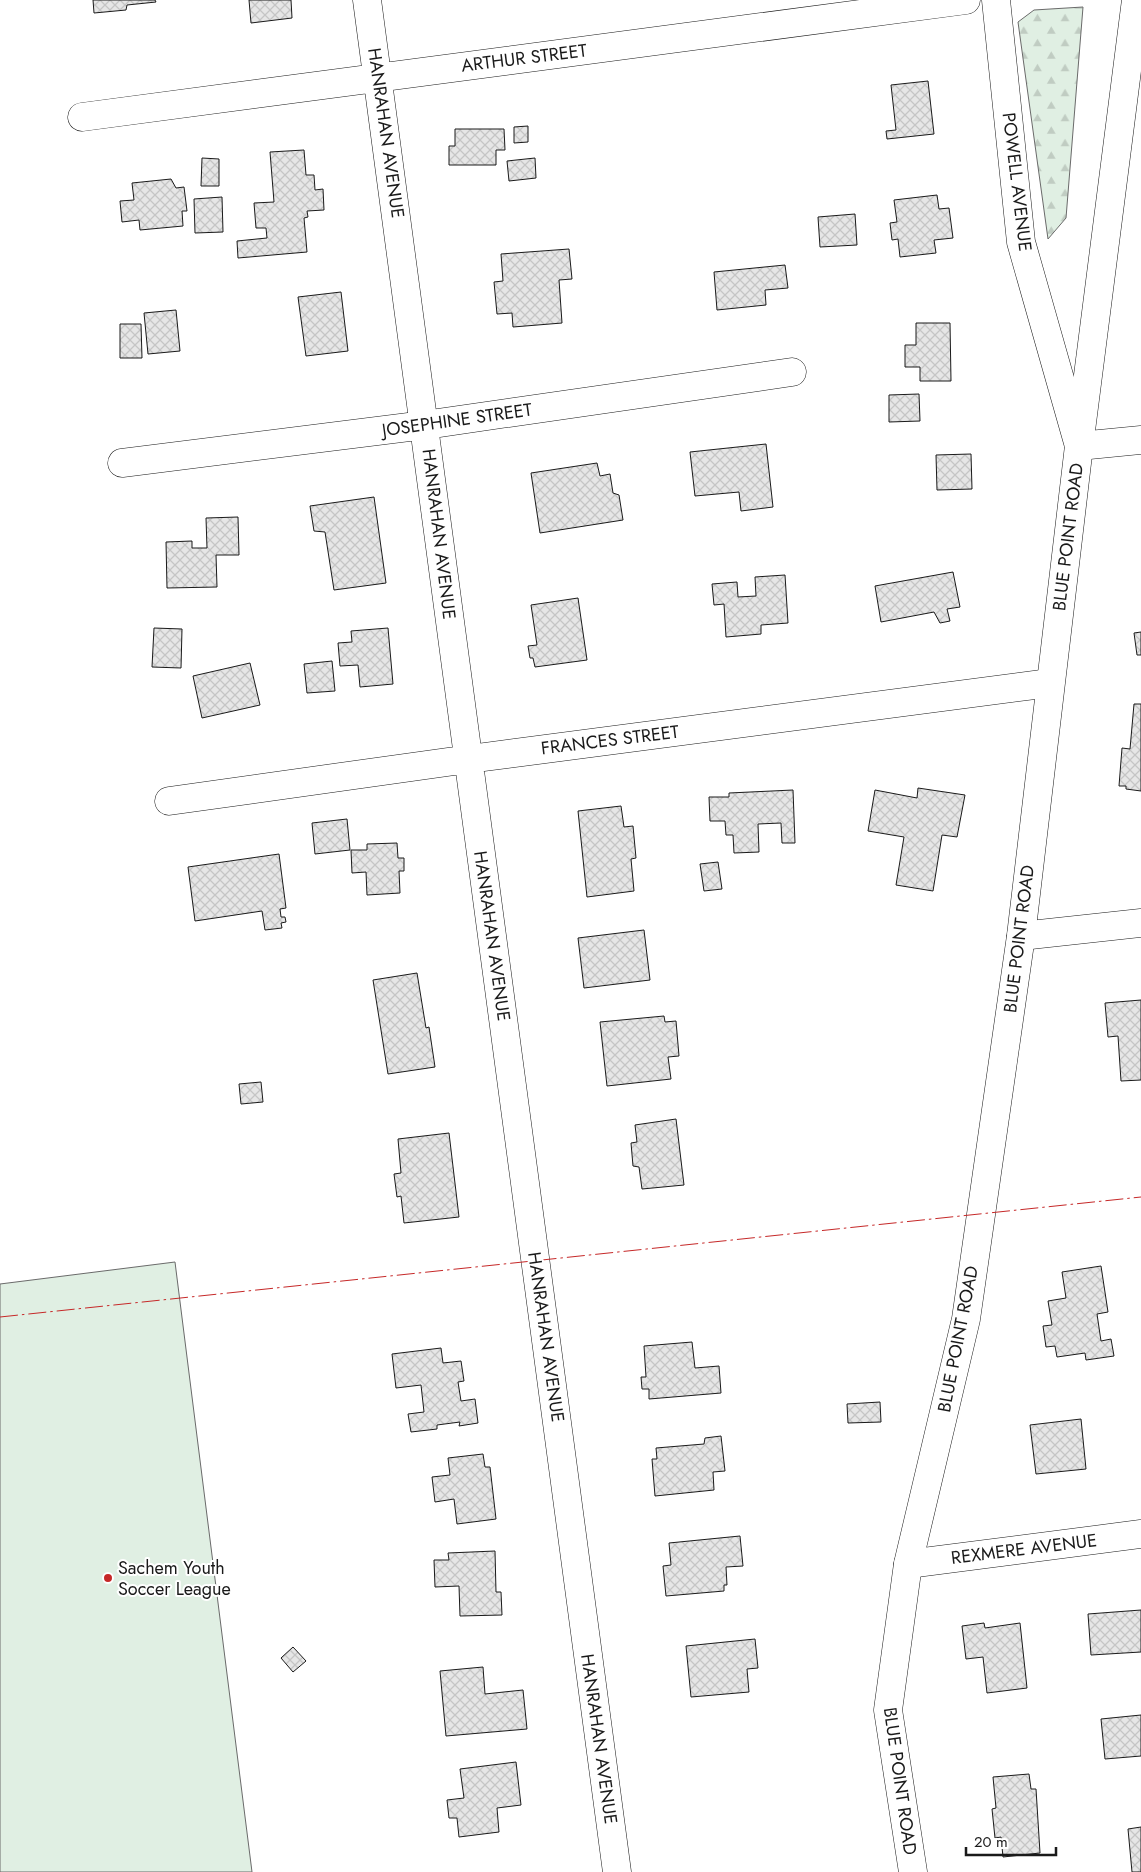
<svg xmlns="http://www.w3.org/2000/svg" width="1141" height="1872" font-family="Jost,sans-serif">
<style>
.grass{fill:#e0efe3;stroke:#6a6a6a}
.forest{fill:url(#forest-firs);stroke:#6a6a6a}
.building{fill:url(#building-cross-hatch);stroke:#1a1a1a}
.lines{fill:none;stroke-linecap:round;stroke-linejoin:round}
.minor-casing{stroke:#1a1a1a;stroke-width:29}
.tertiary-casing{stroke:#1a1a1a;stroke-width:29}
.minor{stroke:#fff;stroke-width:28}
.tertiary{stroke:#fff;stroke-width:28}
.power{stroke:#c62828;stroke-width:1;stroke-dasharray:18 4 2.5 4;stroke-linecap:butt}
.poi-dot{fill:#c62828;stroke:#fff;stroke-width:2}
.labels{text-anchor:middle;stroke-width:4;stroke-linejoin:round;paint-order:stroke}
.street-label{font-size:18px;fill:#1a1a1a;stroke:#fff}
.poi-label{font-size:18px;fill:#1a1a1a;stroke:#fff;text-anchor:start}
</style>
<defs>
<pattern id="forest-firs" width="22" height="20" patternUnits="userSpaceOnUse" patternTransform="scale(1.25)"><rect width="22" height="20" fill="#e0efe3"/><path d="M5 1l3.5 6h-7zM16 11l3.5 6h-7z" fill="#c0ccc2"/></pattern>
<pattern id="building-cross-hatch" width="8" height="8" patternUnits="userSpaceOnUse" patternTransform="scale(1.25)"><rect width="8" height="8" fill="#e6e6e6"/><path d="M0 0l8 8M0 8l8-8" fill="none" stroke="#c5c5c5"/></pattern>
</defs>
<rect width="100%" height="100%" fill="#fff"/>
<!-- grass -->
<path class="grass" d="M175,1262L252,1872H0V1284Z"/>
<!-- forest -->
<path class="forest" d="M1083,7L1066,218L1048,239L1018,22L1034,10Z"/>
<!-- building -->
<path class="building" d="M93,0H155L156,2L127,5L126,10L94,13Z
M249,0H291L292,18L251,23Z
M928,81L934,134L887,139L886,131L896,130L891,85Z
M528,126V142L514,143V127Z
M455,129H504L505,150H496V165H449V146H455Z
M304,150L306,175H314L315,190L323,189L324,210L307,211L308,217L304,218L307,252L238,258L237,241L267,238L266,228H256L254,203L274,202L270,152Z
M202,158L219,159V186H201Z
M535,158L536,178L509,181L507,161Z
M171,179L176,188L184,187L187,211H182L183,226L140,230L139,220L122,222L120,201L134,200L132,183Z
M937,195L939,209L949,208L953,238L934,240L936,253L900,257L898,239L892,240L890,223L897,222L894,200Z
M222,197L223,232L195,233L194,199Z
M855,214L857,245L820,247L818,217Z
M569,249L572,279L559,280L562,323L513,327L512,313L497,314L494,282L503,281L501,254Z
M785,265L788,288L765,290L766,305L717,310L714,272Z
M341,292L348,351L306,356L298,297Z
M176,310L180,351L148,354L144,313Z
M916,323H950L951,381H920V367H905V345H916Z
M120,324H141L142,358H120Z
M919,394L920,421L889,422V395Z
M766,444L773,507L741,511L739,492L695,496L690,452Z
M971,454L972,489L937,490L936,455Z
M597,463L600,476L610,474L613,493L619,495L623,520L540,533L531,473Z
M374,497L386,583L334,590L325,532L314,531L310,506Z
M238,517L239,555H216L217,587L167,588L166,542L192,541V548H207L206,518Z
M953,572L960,607L947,609L950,621L940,623L934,612L881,622L875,586Z
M785,575L788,623L761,625V634L726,637L724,604L714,605L712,584L737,582L738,597L756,596L755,577Z
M578,598L587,660L535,667L533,658H530L528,646L537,645L531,605Z
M154,628L182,629L181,668L152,667Z
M388,628L393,684L360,687L358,665L340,666L338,643L352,642L351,631Z
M1141,632V655H1137L1134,633Z
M332,661L335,691L307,693L304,664Z
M250,663L260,705L202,718L193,676Z
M1134,704H1141V791L1126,789V786H1119L1122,748L1130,749Z
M918,788L965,795L957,837L942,835L933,891L896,885L904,837L868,831L875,790L917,798Z
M793,790L795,843H782L781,823L758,824L759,852L734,853L733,835H726L725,821H710L709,797H729V793Z
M621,806L624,827L633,826L636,858L631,859L634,891L587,897L578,811Z
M347,819L350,850L315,854L312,823Z
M397,843L398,858H404V871H399L400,893L367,895L366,872L352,873L351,850H367V844Z
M279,854L286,908L280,909L281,917H285L286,922L281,923L282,928L265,930L262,911L195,921L188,867Z
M718,862L722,889L704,891L700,864Z
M644,930L650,980L584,988L578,938Z
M417,973L426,1028L429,1027L435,1067L388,1074L373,980Z
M1141,1000V1080L1121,1081L1118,1036L1108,1037L1105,1003Z
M664,1016L665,1022L676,1021L679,1056L668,1057L671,1079L607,1086L600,1022Z
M261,1082L263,1102L241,1104L239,1084Z
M676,1119L684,1185L642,1189L639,1167L633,1166L631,1143L637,1142L635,1125Z
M449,1133L459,1217L404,1223L401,1196L397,1197L394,1174L401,1173L398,1139Z
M1101,1266L1108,1312L1097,1314L1101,1341L1111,1339L1114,1356L1086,1360L1085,1353L1057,1357L1055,1346L1046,1347L1043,1326L1052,1325L1048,1301L1066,1298L1062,1272Z
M692,1342L695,1368L719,1366L721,1393L649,1399V1389H642L641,1377H646L644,1346Z
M441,1348L443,1363L461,1361L464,1381L458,1382L461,1401L475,1399L478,1423L459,1426L460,1422L437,1425V1429L411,1432L408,1414L424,1412L421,1385L396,1388L392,1354Z
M880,1402L881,1422L848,1423L847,1404Z
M1081,1419L1086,1469L1036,1474L1030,1425Z
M721,1436L725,1471L713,1472L714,1490L655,1496L652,1459H657L656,1448L704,1444L705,1438Z
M483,1454L485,1467H490L496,1519L457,1524L454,1499L435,1502L432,1477L450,1475L448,1458Z
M740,1536L743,1566L726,1567L727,1585H724V1591L666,1596L663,1566L671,1565L669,1543Z
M495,1551L496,1592H501L502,1615L460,1616L459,1586L435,1587L434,1560H449L448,1553Z
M1141,1610V1652L1091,1655L1088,1614Z
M984,1623L985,1628L1020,1623L1027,1688L987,1693L983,1657L966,1659L962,1626Z
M755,1639L758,1668L747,1669L749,1692L691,1697L686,1646Z
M293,1647L306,1661L293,1672L281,1658Z
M483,1667L485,1694L523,1690L527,1729L446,1736L440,1671Z
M1141,1715V1756L1105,1759L1101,1719Z
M516,1762L521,1805L497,1808L499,1832L459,1837L457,1818H449L447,1800L464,1798L460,1769Z
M1029,1774L1031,1789H1036L1040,1853L1003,1857L1001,1837L995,1838L992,1809L996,1808L993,1777Z
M1141,1827V1872H1132L1128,1829Z"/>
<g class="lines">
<!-- minor casing -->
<g class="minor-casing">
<path id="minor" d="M367,0L617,1872
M996,0L1021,242L1079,446L1141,440
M82,117L966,0
M122,463L425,425L792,372
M169,801L469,759L1050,683
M1021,936L1141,923
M908,1564L1141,1534"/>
</g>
<!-- tertiary casing -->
<g class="tertiary-casing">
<path id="tertiary" d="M913,1872L888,1710L908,1564L966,1319L1021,936L1079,446L1136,0"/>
</g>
<!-- minor -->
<use href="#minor" class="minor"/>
<!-- tertiary -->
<use href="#tertiary" class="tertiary"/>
<!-- power -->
<path class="power" d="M0,1317L1141,1197"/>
</g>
<!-- markers -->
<circle class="poi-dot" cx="108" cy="1578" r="5"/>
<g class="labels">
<!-- street labels -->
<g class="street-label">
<text transform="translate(524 58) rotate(-7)" y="6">ARTHUR STREET</text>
<text transform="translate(386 133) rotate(82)" y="6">HANRAHAN AVENUE</text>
<text transform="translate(1017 182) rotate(83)" y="6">POWELL AVENUE</text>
<text transform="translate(457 420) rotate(-8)" y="6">JOSEPHINE STREET</text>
<text transform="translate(439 534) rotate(83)" y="6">HANRAHAN AVENUE</text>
<text transform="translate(1068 537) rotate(-83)" y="6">BLUE POINT ROAD</text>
<text transform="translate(610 740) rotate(-7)" y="6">FRANCES STREET</text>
<text transform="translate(492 936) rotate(82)" y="6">HANRAHAN AVENUE</text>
<text transform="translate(1019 939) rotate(-83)" y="6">BLUE POINT ROAD</text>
<text transform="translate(546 1337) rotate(82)" y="6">HANRAHAN AVENUE</text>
<text transform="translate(958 1339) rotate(-79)" y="6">BLUE POINT ROAD</text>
<text transform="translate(1024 1549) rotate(-7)" y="6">REXMERE AVENUE</text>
<text transform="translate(599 1739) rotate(82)" y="6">HANRAHAN AVENUE</text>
<text transform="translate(900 1781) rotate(82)" y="6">BLUE POINT ROAD</text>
</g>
<!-- poi labels -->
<g class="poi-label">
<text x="118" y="1574">Sachem Youth<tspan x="118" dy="21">Soccer League</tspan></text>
</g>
</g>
<!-- scale -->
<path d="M966 1847v8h90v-8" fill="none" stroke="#1a1a1a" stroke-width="2.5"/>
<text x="974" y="1847" font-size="15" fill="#1a1a1a" stroke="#ffffff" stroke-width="4" paint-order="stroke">20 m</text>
</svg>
